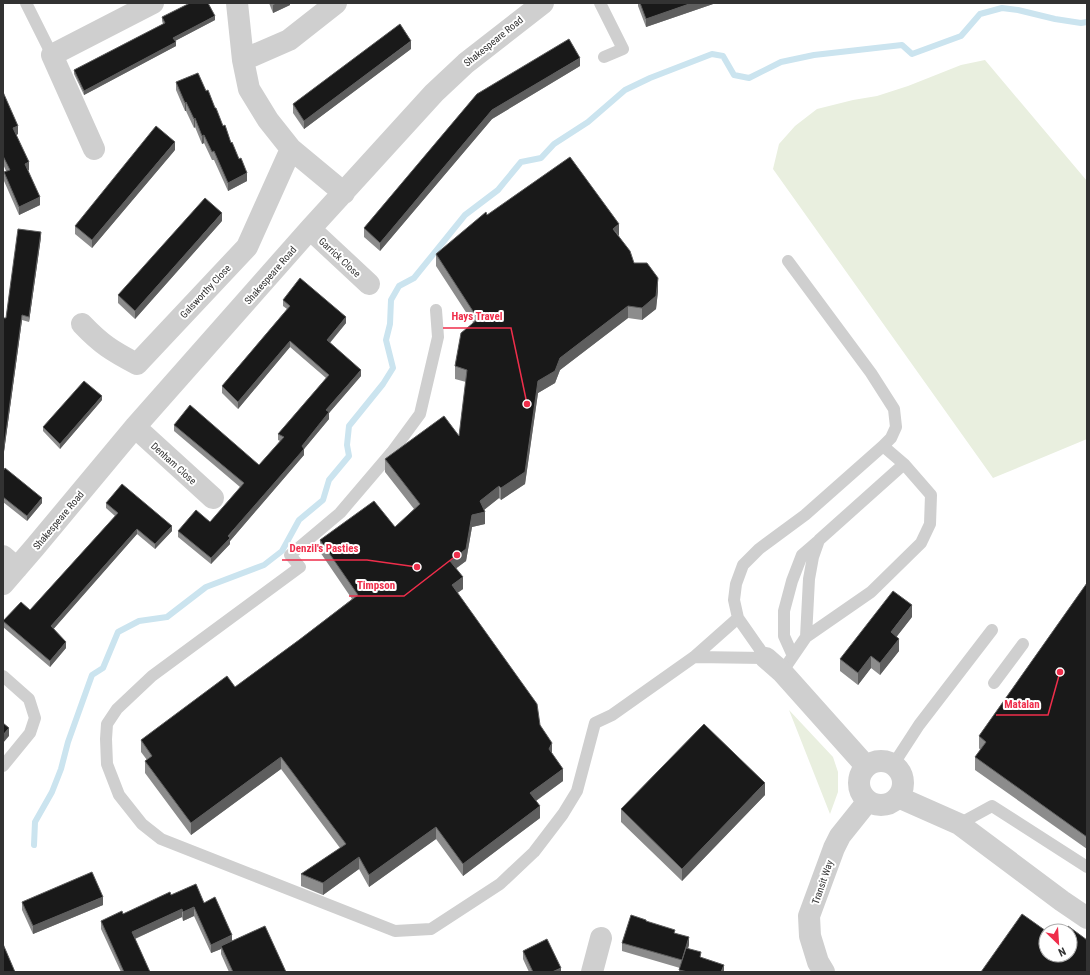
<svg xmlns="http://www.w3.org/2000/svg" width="1090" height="975" font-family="'Roboto Condensed',sans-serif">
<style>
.green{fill:#e9efdf}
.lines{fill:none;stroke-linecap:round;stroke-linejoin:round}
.stream{stroke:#cbe4ef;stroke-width:6}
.service{stroke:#cfcfcf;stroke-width:12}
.minor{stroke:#cfcfcf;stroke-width:22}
.wall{fill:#8c8c8c}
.shaded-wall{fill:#5e5e5e}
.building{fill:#191919;stroke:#5e5e5e}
.labels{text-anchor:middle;stroke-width:4;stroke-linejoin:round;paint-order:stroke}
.street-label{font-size:10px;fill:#323232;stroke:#fff}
.leader{fill:none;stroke:#ef2e4b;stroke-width:1.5}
.callout-dot{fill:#ef2e4b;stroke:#fff;stroke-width:1.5}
.callout-label{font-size:11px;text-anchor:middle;font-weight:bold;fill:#ef2e4b;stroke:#fff;stroke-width:4;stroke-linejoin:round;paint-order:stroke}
</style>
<rect width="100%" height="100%" fill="#fff"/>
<!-- green -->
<path class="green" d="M985,60L1087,181V439L993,478L773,169L779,144L795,126L817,109L853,100L877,96L908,86L961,65Z
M789,710L833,757L838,772V792L830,814Z"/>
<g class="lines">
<!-- stream -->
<path class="stream" d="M34,845L35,822L52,792L61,769L68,742L92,675L103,668L118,632L139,621L167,617L206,587L264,565L282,551L299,520L323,500L329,480L349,456L347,445L349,426L383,384L393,368L386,340L390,324L391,300L399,286L414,278L465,215L498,190L521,162L541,158L554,144L588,122L625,90L650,78L712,54L723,56L734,75L749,78L781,62L814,55L902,45L912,54L961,36L980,14L1002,8L1018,10L1055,19L1081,23L1087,22"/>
<!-- service -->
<path class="service" d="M26,3L52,55
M600,3L623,49L604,57
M436,310L438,337L420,414L392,452L340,513L290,555L300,567L152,676L117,709L107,724L106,739L107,764L119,795L142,824L161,839L395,931L431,929L500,884L534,852L563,814L577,791L595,723L612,715L694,657L738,618
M806,637L809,579L813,557L819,540L904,464
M793,656L784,636V611L792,581L802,555L817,542
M694,657L766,658
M766,658L738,618L734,600L736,584L743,565L759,549L805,515L883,446L891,438L896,427L894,409L871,373L788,261
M782,672L806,637L871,592L921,543L930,524L931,495L904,464L883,446
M3,676L29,699L35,718L30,733L3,766
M994,683L1023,644
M893,765L919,725L992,630
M959,824L992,806L1087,867"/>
<!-- minor -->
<path class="minor" d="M237,3L243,60L249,89L268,120L291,149L344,193
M243,60L289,40L336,3
M94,149L52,55L153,3
M310,229L369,284
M82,324C101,344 112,351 137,364L247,247L291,149
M135,427L213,498
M3,556L17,568
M3,584L35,547L135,427L310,229L434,93L466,63L543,3
M766,658L782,672L866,766
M859 783a22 22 0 1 1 44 0a22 22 0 1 1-44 0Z
M898,797L959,824L1062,901L1087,918
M592,972L601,938
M824,972L818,962L810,936L809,916L834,848L840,836L868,801"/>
</g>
<!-- wall -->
<path class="wall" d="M269,3H290V5L273,13Z
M638,3H716L646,27L638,6Z
M162,17L215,20L175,41L176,46L84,95L74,74V70L163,24L162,21Z
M411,49L304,129L293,113V104Z
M580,66L492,119L380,251L364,237V228L477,94Z
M176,82L206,91L231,143L247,181L228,191L214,160H212L204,143L202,144L195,127L194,128L186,111H185L176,90Z
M3,92L18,134L16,135L29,170H28L40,205L19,215L4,181V172L6,171L3,164Z
M175,150L92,248L75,234V226Z
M487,215L619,236L634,263L658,291L656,309L642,320L628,318L560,370L555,383L538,393L525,484L501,500L499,498L484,510L485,524L472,527L466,561L456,568L463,589L457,593L540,725L552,753L563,781L536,801L540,818L463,876L436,839L369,887L359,869L323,895L301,886V874L340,848L281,769L191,835L145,773V761L147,760L141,752V740L235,687L299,640L352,599L320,552V540L395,527L414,509L385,472V459L459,436L466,382L455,379V366L473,323L436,266V254Z
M222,221L135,319L118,303V295Z
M41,237L29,322L22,320L3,459V318H6Z
M283,300L346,323L330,343L361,376L329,413V419L304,449V455L230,541V544L211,564L178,537V531L210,522L240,487L174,431V425L259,465L280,441L278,440V434L326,378L290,347L238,409L222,393V386L287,309L283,306Z
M102,400L60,449L43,431V427Z
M3,471L42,503L27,521L3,502Z
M106,503L172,531L155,549L137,534L53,629L66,648L50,667L3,627V621L30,610L115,516L106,508Z
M1087,583V849L975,770V757L980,750L979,748V736Z
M912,617L896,637L899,651L880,675L871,668L858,685L840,671V659Z
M765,795L682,881L621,822V809Z
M171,895L204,903L232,941L286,972H229L221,954V949L211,953L194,916L183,921L182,917L135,939L150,972H121L101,929V921L123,914Z
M22,902L103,905L33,934L22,910Z
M646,922L675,933L689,945L688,948L701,958L724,972H679L680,968L622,951V943Z
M523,951L561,972H529L523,959Z"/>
<!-- shaded-wall -->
<path class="shaded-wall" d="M277,3H290V5L273,13V5Z
M692,3H716L646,27V19Z
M215,16V20L173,42V38Z
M411,41V49L304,129V121Z
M176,42V46L84,95V91Z
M580,58V66L492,119L380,251V243L492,110Z
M186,102V111H185V103Z
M195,118V127L194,128V119Z
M18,126V134L13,137V128Z
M204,135V143L202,144V136Z
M175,142V150L92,248V240Z
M29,162V170L25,172V164Z
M247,173V181L228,191V183Z
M40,197V205L19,215V207Z
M222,213V221L135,319V311Z
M619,224V236L613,229Z
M41,232V237L29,322V317Z
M658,278V291L656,309L642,320V308Z
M628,306V318L560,370L555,383L538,393L525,484L501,500V488L538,381L560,358Z
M22,315V320L3,459V454Z
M346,317V323L327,346V340Z
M290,341V347L238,409V402Z
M361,370V376L329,413V419L304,449V455L230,541V544L211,564V558L302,446L326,410Z
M102,396V400L60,449V444Z
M499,486V498L480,513V501Z
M42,498V503L27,521V516Z
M485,512V524L472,527L466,561L450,573V561L472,515Z
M172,526V531L155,549V544Z
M137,529V534L51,632V626Z
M463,577V589L452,597V585Z
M912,605V617L891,644V632Z
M899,639V651L880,675V663Z
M66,642V648L50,667V661Z
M871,656V668L858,685V673Z
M9,728V736L3,743V735Z
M552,743V755L549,749Z
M281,757V769L191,835V823Z
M563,769V781L530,805V793Z
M765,783V795L682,881V869Z
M540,806V818L463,876V864Z
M436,827V839L369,887V875Z
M359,857V869L323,895V883Z
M103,897V905L33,934V926Z
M194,907V916L183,921V912Z
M182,909V917L132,940V932Z
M232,935V943L221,946V949L211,953V945Z
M689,937V945L682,968V960Z
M724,965V972H721Z
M561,968V972H552Z"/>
<!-- building -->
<path class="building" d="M190,3H208L215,16L173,38L176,42L84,91L74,70L165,23L162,17Z
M640,3H692L646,19Z
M400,24L411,41L304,121L293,104Z
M569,39L580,58L492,110L380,243L364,228L477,94Z
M198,73L206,91L208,90L215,108H216L223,126L225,125L231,143L232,142L239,159L241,158L247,173L228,183L214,151L212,152L204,135L202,136L195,118L194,119L186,102L185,103L176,82Z
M3,92L18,126L13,128L29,162L25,164L40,197L19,207L4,172L10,170L3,156Z
M156,126L175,142L92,240L75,226Z
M570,157L619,224L613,229L630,251L634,263H647L658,278L656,296L642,308L628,306L560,358L555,371L538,381L525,472L501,488L499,486L480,501L485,512L472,515L466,549L450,561L463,577L452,585L537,704L540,725L552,743L549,749L563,769L530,793L540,806L463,864L436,827L369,875L359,857L323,883L301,874L346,844L281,757L191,823L145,761L152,756L141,740L227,676L235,687L299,640L358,595L320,540L374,501L395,527L420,504L385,459L444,416L459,436L467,370L455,366L461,333L478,319L436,254L486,212L487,215Z
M205,198L222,213L135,311L118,295Z
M18,229L41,232L29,317L22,315L3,454V318H6Z
M300,278L346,317L327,340L361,370L326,410L329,412L302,446L304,449L228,536L230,538L211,558L178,531L196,510L210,522L244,483L174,425L190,405L259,465L284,437L278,434L329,375L290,341L238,402L222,386L290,306L283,300Z
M84,381L102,396L60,444L43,427Z
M5,468L42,498L27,516L3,497V471Z
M122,484L172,526L155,544L137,529L51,626L66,642L50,661L3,621L21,602L30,610L118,513L106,503Z
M1087,583V837L975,757L986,742L979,736Z
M893,591L912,605L891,632L899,639L880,663L871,656L858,673L840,659Z
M3,723L9,728L3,735Z
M704,724L765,783L682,869L621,809Z
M92,872L103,897L33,926L22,902Z
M196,884L204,903L215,897L232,935L211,945L194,907L183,912L182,909L132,932L150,972H124L101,921L122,911L123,914L170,892L171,895Z
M1022,914L1046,931V955H1070V931H1064L1068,926L1087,940V972H981Z
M631,915L646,920V921L675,930L674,933L689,937L682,960L622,943Z
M265,926L286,972H233L221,946Z
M547,939L561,968L552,972H533L523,951Z
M3,944L15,972H3Z
M686,948L701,952L700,957L724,965L721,972H688L679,970Z"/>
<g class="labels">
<!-- street labels -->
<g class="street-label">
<text transform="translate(493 41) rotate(-39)" y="4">Shakespeare Road</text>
<text transform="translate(340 257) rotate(43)" y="4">Garrick Close</text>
<text transform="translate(270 275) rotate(-49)" y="4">Shakespeare Road</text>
<text transform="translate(205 291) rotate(-47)" y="4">Galsworthy Close</text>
<text transform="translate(174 463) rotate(42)" y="4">Denham Close</text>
<text transform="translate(58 520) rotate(-50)" y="4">Shakespeare Road</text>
<text transform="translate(822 882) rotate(-71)" y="4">Transit Way</text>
</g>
</g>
<!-- callouts -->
<path class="leader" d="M527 404L511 328H443M417 567L367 560H282M457 555L404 596H349M1060 672L1048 715H996"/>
<g class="callout-dot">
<circle cx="527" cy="404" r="4"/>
<circle cx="417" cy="567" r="4"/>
<circle cx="457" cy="555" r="4"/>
<circle cx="1060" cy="672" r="4"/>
</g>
<g class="callout-label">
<text x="477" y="320">Hays Travel</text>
<text x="324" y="552">Denzil's Pasties</text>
<text x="376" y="589">Timpson</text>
<text x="1022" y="708">Matalan</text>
</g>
<!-- border -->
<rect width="1090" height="975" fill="none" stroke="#323232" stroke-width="8"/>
<!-- north arrow -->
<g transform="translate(1058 943) rotate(155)"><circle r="19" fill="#ffffff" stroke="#adadad"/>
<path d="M0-3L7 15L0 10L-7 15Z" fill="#ef2e4b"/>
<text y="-6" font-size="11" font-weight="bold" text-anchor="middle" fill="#323232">N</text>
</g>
</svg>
